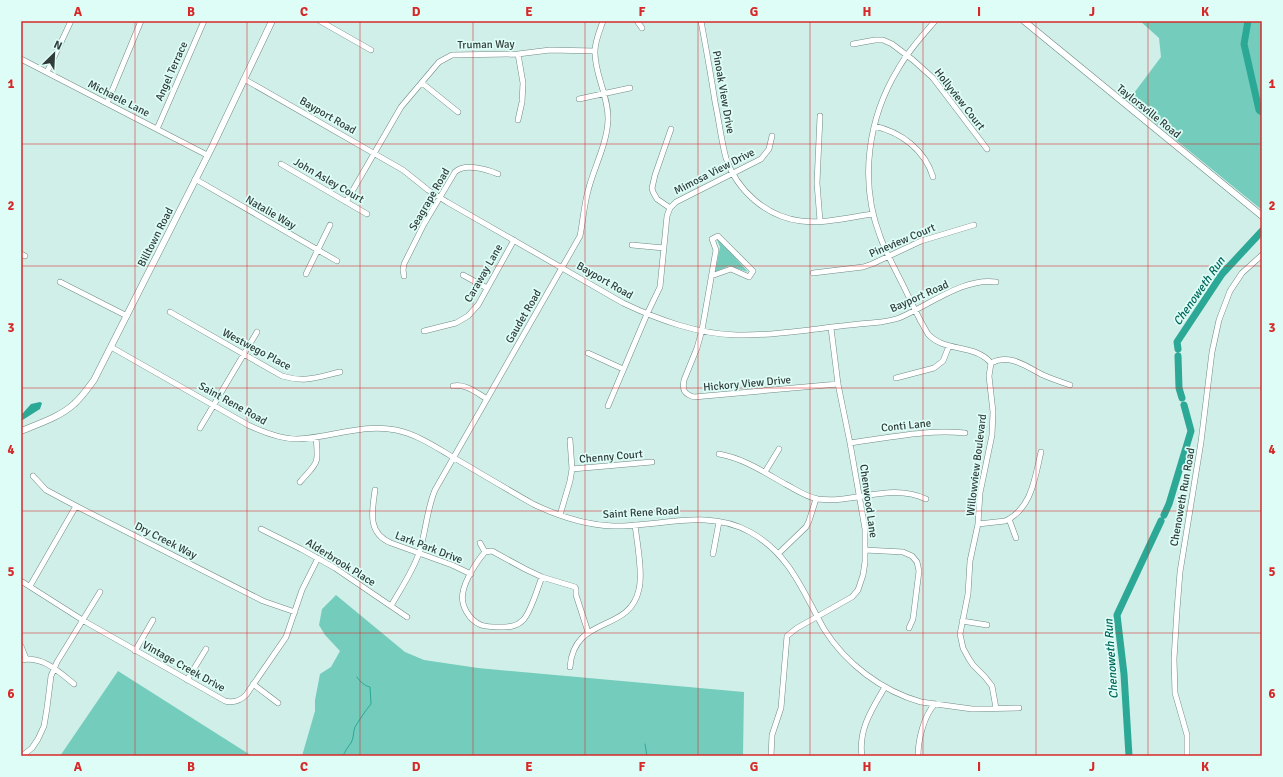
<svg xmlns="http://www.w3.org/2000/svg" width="1283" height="777" font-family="Signika,sans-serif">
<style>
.green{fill:#74cdbc}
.water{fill:#2ca896}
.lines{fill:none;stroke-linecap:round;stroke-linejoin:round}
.stream{stroke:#2ca896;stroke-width:1}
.river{stroke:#2ca896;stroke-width:7}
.minor-casing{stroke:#6f8a84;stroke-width:6}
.major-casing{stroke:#6f8a84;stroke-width:7}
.minor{stroke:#fff;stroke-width:5}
.major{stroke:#fff;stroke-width:6}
.grid{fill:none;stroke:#d62828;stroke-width:1;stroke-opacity:0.55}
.labels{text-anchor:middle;stroke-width:3.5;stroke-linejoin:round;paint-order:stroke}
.street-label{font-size:11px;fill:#313c3a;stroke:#defdf6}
.water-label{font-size:12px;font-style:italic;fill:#01675a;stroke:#defdf6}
.neatline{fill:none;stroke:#d62828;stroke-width:1.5}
.grid-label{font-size:13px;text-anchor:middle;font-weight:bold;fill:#d62828}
</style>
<rect width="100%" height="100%" fill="#d1efe9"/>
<!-- green -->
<path class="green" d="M1140,21H1262V210L1128,101L1161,57L1159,38Z
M719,239L748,272L729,266L715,272L720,247L717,240Z
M336,595L405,652L424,660L478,668L744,692L743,756H302L315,711V700L320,674L331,667L340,651L325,635L319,625L322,609Z
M118,671L252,756H60Z"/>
<!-- water -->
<path class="water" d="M40,402L42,403L40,409L21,421V414L23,413L31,404Z"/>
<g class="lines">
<!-- stream -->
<path class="stream" d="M645,744L647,756
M343,756C345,751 348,747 351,743C354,738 353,732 355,727C360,719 365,711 371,704L370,687C365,686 360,682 357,677"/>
<!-- river -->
<path class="river" d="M1248,21L1244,44L1259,110L1262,112
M1178,349L1177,342L1222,274L1262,231
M1178,356L1179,388L1182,398
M1164,515L1169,504L1191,431L1184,405
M1129,756L1124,674L1117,615L1161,521"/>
<!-- minor casing -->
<g class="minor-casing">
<path id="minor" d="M320,21L371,50
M637,21L642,28
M701,21C706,48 711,75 715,102C719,120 721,140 726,158C737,191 767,217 801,221C823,224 851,217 873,214
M935,21C922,36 908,51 898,69C868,118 859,181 880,236C886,253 895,269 903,285C911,301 918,318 928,334C945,353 974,343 991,363L989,376L993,412L992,435L980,493L978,524L970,561L968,594L960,634L963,648L969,659L973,665L985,677L992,686L996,708
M853,44L875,40H883L892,44L913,60L933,78L987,149
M518,54L523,83L522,102L518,120
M21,59L207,155
M47,72L71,21
M244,79L403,170L428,190L447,202L623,303C659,320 697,334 737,335C764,336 790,332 817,329C838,326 859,324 881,322C887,321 893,320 899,318C928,306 964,277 996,282
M422,83L458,112
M579,99L630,88
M107,103L141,21
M820,116L817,183L820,221
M874,126C901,132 925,150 933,177
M157,129L204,21
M281,164L367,214
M195,179L337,261
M346,202L401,107L439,62L452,55L518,54L550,50L595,51
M670,208L657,199L653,192L652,188L655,175L671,129
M632,245L664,248
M21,254L25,256
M813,273L863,267L872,264L921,241L974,225
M306,274L330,225
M463,275L487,288
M404,276L403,270L404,264L424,224L455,172C465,163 486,169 498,174
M711,276L731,269L749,277L753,271L718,236L712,239L716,250L702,330L697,348L684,380C682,390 684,394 694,397L838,384
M60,282L127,316
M170,312L282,376C305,383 318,377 340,372
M424,331L456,323L468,316L478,305L514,240
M111,347L248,425C263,432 280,439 297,439C331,438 362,423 396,430C416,434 434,446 451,456C478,472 505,488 533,504C558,516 584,525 613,526C659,527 708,508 750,532C790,554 803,592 824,629C846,664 882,691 921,702L972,709L1019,708
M588,353L623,369
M991,363C1010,353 1027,367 1043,375C1052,379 1061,382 1070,385
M896,378L934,368L943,361L949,346
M453,386C465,383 477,393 487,399
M608,406L647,314L660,287L667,216L670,208L676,202L761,159L769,149L772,136
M200,428L257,332
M850,443C888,438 926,429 965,433
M719,454C745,459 762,471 785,484C795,489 806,497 818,499C855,504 890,482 926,499
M572,469L652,462
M765,472L779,449
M33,476L46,490L76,506L263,601L295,612
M300,482C317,462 319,466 316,438
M375,490C372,511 367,533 391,543L452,565L471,574
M560,515L570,481L572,469L570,440
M1009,519L1016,538
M978,524L1005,521C1032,509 1035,477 1041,452
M261,529L301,549L335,568L407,617
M480,543L485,552
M865,550L903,552L912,556L917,562L919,571L913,619L909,628
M485,552C477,561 465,580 463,592C460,605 469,620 481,625C487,627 493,627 499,627C509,627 517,627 524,619C532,609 537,589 542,577
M485,552L492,551L525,569L542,577L575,587L576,589V595L588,632
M713,554L719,522
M778,554L806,527L809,521L816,499
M21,581L84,621L225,701C233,703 240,701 246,695L286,637L302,590L318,558
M30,586L76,506
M391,606C401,588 414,570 420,550C426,530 427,509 435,490L580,236C583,221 584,205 588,191C594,167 607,144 608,120C609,96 594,74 595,51C595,41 600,30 603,21
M962,621L987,625
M21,646L26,659
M135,651L153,620
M21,660C43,656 58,671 74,684
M570,667C574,614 630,634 639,589C643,573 637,542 635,525
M187,680L206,649
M253,684L278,703
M22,756L32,748L38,739L44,726L47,708L51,676L57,662L100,592
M771,756L772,735L781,708L787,636L797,628L852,597L858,590L863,575L865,562V529L850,443L838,384L831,328
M862,756C858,730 872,709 885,687
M918,756C918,740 924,715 935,704
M1187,756V735L1175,693L1174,659L1177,610L1180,572L1201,442L1212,352L1219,320L1230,291L1242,273L1262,255"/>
</g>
<!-- major casing -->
<g class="major-casing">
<path id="major" d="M1024,21L1262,216
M21,431C38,424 60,417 74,404C82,397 88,388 94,380L212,147L272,21"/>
</g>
<!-- minor -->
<use href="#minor" class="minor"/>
<!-- major -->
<use href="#major" class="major"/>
</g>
<!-- grid -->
<path class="grid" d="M135,21V756M247,21V756M360,21V756M473,21V756M585,21V756M698,21V756M810,21V756M923,21V756M1036,21V756M1148,21V756M21,144H1262M21,266H1262M21,388H1262M21,511H1262M21,633H1262"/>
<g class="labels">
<!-- street labels -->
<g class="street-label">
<text transform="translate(486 44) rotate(-1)" y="4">Truman Way</text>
<text transform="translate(171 71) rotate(-66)" y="4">Angel Terrace</text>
<text transform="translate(724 92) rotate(80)" y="4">Pinoak View Drive</text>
<text transform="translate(119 98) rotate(27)" y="4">Michaele Lane</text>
<text transform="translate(960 99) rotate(52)" y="4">Hollyview Court</text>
<text transform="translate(1149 111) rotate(39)" y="4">Taylorsville Road</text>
<text transform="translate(328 115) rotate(30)" y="4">Bayport Road</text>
<text transform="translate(714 171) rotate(-27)" y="4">Mimosa View Drive</text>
<text transform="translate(329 180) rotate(30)" y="4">John Asley Court</text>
<text transform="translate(429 199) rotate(-60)" y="4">Seagrape Road</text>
<text transform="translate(271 212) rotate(30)" y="4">Natalie Way</text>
<text transform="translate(155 237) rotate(-63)" y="4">Billtown Road</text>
<text transform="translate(902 240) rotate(-23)" y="4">Pineview Court</text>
<text transform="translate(483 273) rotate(-60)" y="4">Caraway Lane</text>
<text transform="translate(605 280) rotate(30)" y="4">Bayport Road</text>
<text transform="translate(919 296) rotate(-24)" y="4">Bayport Road</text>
<text transform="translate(523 316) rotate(-60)" y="4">Gaudet Road</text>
<text transform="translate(257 349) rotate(28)" y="4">Westwego Place</text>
<text transform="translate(747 383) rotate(-5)" y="4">Hickory View Drive</text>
<text transform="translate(233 403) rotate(29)" y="4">Saint Rene Road</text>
<text transform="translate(906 425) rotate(-6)" y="4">Conti Lane</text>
<text transform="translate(611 456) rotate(-5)" y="4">Chenny Court</text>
<text transform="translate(976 465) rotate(-83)" y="4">Willowview Boulevard</text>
<text transform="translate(1182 497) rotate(-80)" y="4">Chenoweth Run Road</text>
<text transform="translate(869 501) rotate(82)" y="4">Chenwood Lane</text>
<text transform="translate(641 512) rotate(-3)" y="4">Saint Rene Road</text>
<text transform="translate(166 540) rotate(27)" y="4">Dry Creek Way</text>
<text transform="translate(429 547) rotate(21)" y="4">Lark Park Drive</text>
<text transform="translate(341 562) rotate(32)" y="4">Alderbrook Place</text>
<text transform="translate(184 666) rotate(29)" y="4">Vintage Creek Drive</text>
</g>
<!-- water labels -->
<g class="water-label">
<text transform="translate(1199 291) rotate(-55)" y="4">Chenoweth Run</text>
<text transform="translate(1111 659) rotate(-94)" y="4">Chenoweth Run</text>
</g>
</g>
<!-- border -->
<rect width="1283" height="777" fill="none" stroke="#defdf6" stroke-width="44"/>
<!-- north arrow -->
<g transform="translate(54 54) rotate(24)" stroke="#defdf6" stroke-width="3" paint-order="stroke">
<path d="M0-3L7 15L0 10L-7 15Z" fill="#313c3a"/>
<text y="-6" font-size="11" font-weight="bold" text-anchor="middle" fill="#313c3a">N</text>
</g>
<rect x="22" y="22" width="1239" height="733" class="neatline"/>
<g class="grid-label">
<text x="78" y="16">A</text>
<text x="191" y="16">B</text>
<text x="304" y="16">C</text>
<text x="416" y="16">D</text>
<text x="529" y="16">E</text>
<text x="642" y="16">F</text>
<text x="754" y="16">G</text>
<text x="867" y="16">H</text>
<text x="979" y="16">I</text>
<text x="1092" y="16">J</text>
<text x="1205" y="16">K</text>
<text x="11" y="88">1</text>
<text x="1272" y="88">1</text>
<text x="11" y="210">2</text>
<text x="1272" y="210">2</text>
<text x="11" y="332">3</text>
<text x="1272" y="332">3</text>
<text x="11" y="454">4</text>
<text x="1272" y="454">4</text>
<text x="11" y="576">5</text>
<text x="1272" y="576">5</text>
<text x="11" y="698">6</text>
<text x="1272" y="698">6</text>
<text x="78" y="771">A</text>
<text x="191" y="771">B</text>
<text x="304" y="771">C</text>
<text x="416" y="771">D</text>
<text x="529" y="771">E</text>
<text x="642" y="771">F</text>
<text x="754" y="771">G</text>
<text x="867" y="771">H</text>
<text x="979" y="771">I</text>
<text x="1092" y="771">J</text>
<text x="1205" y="771">K</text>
</g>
</svg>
